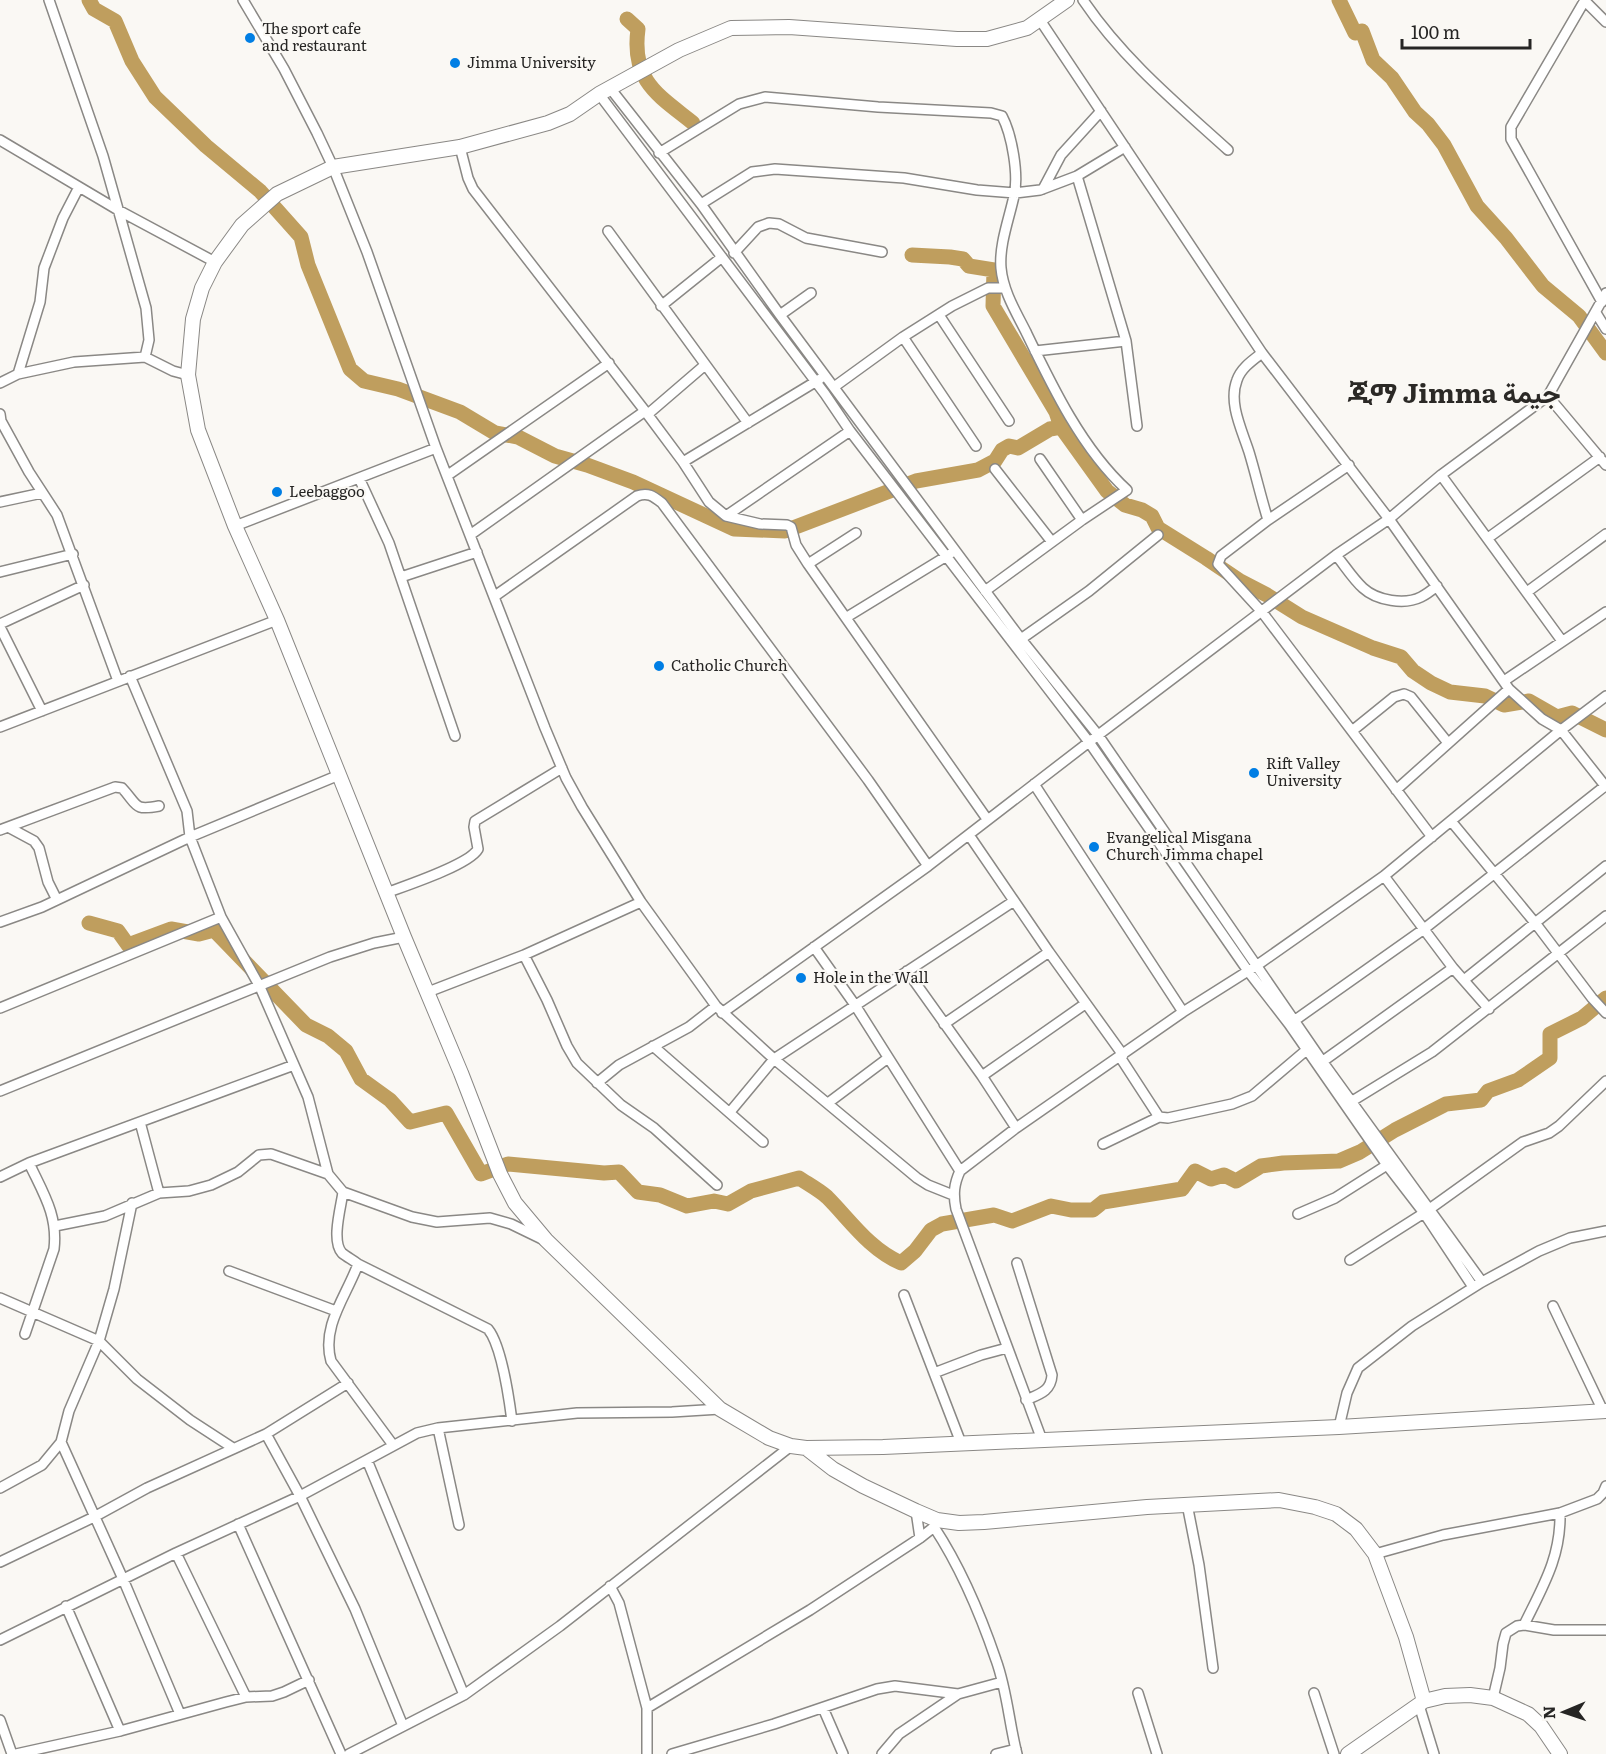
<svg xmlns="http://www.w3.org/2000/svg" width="1606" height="1754" font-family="Literata,Vazirmatn,'Noto Sans Ethiopic',serif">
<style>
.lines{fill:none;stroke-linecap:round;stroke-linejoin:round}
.river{stroke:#bf9e5e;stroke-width:15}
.street-casing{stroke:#8a8885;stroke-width:12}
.secondary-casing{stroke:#8a8885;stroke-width:16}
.street{stroke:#fff;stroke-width:9}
.secondary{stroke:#fff;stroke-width:14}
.poi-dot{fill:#007ee4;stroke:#faf8f4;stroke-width:2}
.labels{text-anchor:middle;stroke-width:4.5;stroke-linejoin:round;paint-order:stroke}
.poi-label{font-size:15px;fill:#262524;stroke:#faf8f4;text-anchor:start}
.town-label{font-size:27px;font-weight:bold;fill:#2b2926;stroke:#faf8f4}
</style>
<rect width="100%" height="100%" fill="#faf8f4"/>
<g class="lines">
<!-- river -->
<path class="river" d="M89,0L94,9L115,21L132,61L155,97L206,146L260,191L301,237L308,265L350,369L364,381L398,389L460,412L495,433L518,437L555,456L587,465L633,482L734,529L785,531L916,481L978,470L995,461L1002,450L1009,446L1018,448L1050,429L1061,427L1107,491L1125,505L1142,510L1152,516L1158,528L1206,558L1240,581L1267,595L1302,617L1373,648L1401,657L1413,671L1431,683L1450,692L1485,696L1504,705L1529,701L1557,717L1572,713L1606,730
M1339,0L1355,33L1362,31L1373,60L1392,78L1415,112L1428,124L1444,145L1477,206L1506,238L1543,286L1579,316L1606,353
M627,19L638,29C631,81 658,95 693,123
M912,255L950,257L963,259L969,266L994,270L993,306L1056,412L1061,427
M89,923L118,931L128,945L171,929L199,934L214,930L306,1025L328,1036L346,1051L361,1079L390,1100L410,1122L446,1113L481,1174L508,1164L604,1173L619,1172L638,1192L660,1195L687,1206L714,1201L728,1204L751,1191L799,1178C808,1184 819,1190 827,1197C850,1220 869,1249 901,1263L915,1251L931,1230L942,1224L994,1215L1012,1221L1051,1206L1071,1210H1093L1103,1202L1182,1189L1195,1171L1211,1179L1224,1175L1236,1181L1261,1166L1283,1163L1339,1161L1360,1152L1395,1130L1446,1104L1481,1100L1488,1091L1518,1080L1550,1058V1034L1582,1018L1606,998"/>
<!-- street casing -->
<g class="street-casing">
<path id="street" d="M49,0L103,156L146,308L149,340L145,357
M243,0L284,69L317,133L333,167L367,252L436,448L545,728L566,778L582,807L641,902L716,1006L774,1059L917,1178L928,1185L953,1195
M1083,0C1122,58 1176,103 1228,150
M1584,0L1606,22
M1585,0L1511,127V139L1602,302
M1040,20L1262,353L1389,519L1509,689L1542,719L1561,730L1606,787
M610,88L701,204L780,315L1021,639L1098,735L1322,1061L1482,1282
M599,94L825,394L850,431L1089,742L1248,971L1289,1024L1387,1165L1424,1213L1473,1287
M0,140L118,210L215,262
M460,147L468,178L473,189L645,411L683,462L709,502L726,516L760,524L787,525L791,527L796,545L808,564L987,819
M659,153L739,104L765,97L878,107L991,113L1002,116C1012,135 1019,175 1014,196C1009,219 999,245 1001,268C1003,291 1016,312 1026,332C1052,386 1082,449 1127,490L1082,520L985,591
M1077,176L1126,341L1137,426
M1043,189L1061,155L1101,111
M701,204L752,172L775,169L904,178L977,190L1015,193L1040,190L1077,176L1125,147
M608,231L748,423
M734,253L758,227L769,223L779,224L806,238L882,252
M661,306L722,257
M1596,313L1606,329
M780,315L811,293
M939,315L1009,421
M903,337L976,446
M1035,351L1126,341
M1262,353C1253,360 1241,368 1237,380C1228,403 1242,430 1249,452C1256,475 1261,498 1268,520
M18,374L40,302L44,268L63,218L79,187
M0,383L18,374L74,362L145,357L173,371L188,375
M834,387L903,337L952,306L988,288H1005
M1548,396L1606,465
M0,414L1,421L29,472L57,515L118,681
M648,414L705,365
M1040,459L1082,520
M683,462L820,379
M1349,465L1268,520L1221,556L1218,564L1262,612L1432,837
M995,469L1052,542
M448,475L609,363
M1441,475L1562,641
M359,478L389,543L455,736
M0,502L42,493
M726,516L850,431
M235,526L436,448
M470,535L645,411
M1488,538L1600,457
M1336,555C1345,566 1353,579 1363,588C1377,601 1405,605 1421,597C1427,594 1432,590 1437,586
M808,564L856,533
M0,572L73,554
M401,577L477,552
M1527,592L1606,534
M495,596L637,496C648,492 653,496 662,503L868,780L928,866
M847,617L950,554
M0,624L84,585
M0,627L42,711
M1021,639L1089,591L1158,535
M130,676L187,811L190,837L221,917L260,987L308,1097L328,1174L343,1192L412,1217L437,1222L490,1218L511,1224L544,1240
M1504,681L1606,612
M0,727L277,620
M1352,731L1394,697L1404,694L1411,697L1448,743
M1034,784L1183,1012
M1396,790L1509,689
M1451,821L1536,924L1592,998L1606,1013
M8,827L34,841L39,848L48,882L57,900
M0,830L115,787L122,788C138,805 133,811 159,806
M969,835L1049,952L1123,1055
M1384,876L1453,968L1489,1009
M386,893C405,886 469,865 478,849L474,827L475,821L562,768
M0,922L42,907L190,837L339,775
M814,947L855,1005L960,1171
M524,955L547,1000L567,1046L577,1063L621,1105L654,1128L717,1185
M907,971L982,1076L1016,1128
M1464,980L1606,866
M428,992L524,955L641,902
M0,1008L221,917
M722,1013L928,866L1089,742L1336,555L1389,519L1441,475L1548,396L1606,293
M1291,1023L1424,929L1605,786
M944,1024L1049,952
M653,1046L763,1142
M1120,1057L1159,1117
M1319,1064L1453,968
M982,1076L1085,1004
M597,1083L619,1065L689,1027L716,1006
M0,1091L330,957L374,943L404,937
M828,1103L888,1058
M1349,1103L1432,1052L1606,916
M730,1112L774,1059L1014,901
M140,1122L159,1193
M1103,1144L1159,1117L1168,1118L1232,1104L1252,1096L1310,1047
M0,1177L29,1163L294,1065
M343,1192C341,1207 331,1241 342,1253C347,1257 353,1260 358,1264C347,1295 321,1326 331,1361L393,1445
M1298,1214L1335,1198L1387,1165
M55,1226L105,1216L159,1193L189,1191L211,1185L238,1172L259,1155L271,1154L328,1174
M1350,1260L1424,1213L1523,1142L1549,1133L1559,1126L1606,1081
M1017,1263L1052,1375C1051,1391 1040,1394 1026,1400
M358,1264L488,1329C502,1346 509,1398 512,1421
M229,1271L336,1311
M904,1295L961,1443
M0,1298L99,1341L137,1379L190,1420L233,1448
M1553,1306L1603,1411
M25,1334L54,1249C58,1215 43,1193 29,1163
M934,1373L981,1355L1007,1348
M1339,1427L1347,1393L1358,1368L1412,1326L1482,1282L1539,1251L1570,1238L1606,1231
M438,1428L459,1525
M266,1434L300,1496L355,1609L403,1726
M1042,1440L956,1209C953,1194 954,1184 960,1171L1016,1128L1183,1012L1256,966L1384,876L1561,730L1606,696
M61,1442L123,1579L180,1714
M367,1460L464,1695
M0,1488L42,1465L61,1442L69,1411L99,1341L114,1289L132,1203
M1187,1504L1199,1565L1213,1668
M916,1511L920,1538
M238,1524L341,1754
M934,1527C961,1568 980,1613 996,1660C1007,1690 1009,1723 1017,1754
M176,1553L246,1697
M1375,1554L1443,1535L1560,1513L1597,1499L1603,1493L1606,1486
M0,1562L94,1517L147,1488L266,1434L348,1383
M610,1586L619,1603L647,1708V1754
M66,1606L120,1731
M1524,1625C1543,1586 1561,1557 1560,1513
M0,1640L176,1553L300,1496L417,1433L438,1428L577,1413L672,1412L720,1409
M1138,1693L1157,1754
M1314,1693L1334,1754
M1493,1698L1500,1668L1503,1644L1506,1633L1517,1626L1524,1625L1554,1630H1606
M1419,1705L1434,1754
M647,1708L810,1610L920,1538L934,1527L937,1520
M823,1708L843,1754
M0,1720L12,1754
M16,1754L120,1731L226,1702L246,1697L272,1696L284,1692L309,1680
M349,1754L464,1695L560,1626L791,1446
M672,1754L774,1724L877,1689L895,1686L958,1694L1002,1682
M882,1754L899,1734L958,1694
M996,1754L1016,1749"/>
</g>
<!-- secondary casing -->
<g class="secondary-casing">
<path id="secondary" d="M1067,0L1027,28L987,39H957L789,27L731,28L679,50L599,94L570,114L548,123L460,147L333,167L277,194L242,225L215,262L202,288L193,319L188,375L198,430L235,526L277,620L404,937L461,1073L500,1174L515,1203L546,1240L720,1409L769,1438L791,1446L806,1448L883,1447L1339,1427L1606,1411
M806,1448L833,1469L863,1486L916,1511L937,1520L959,1523L984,1522L1147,1507L1279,1500L1315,1507L1336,1514L1356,1529L1375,1554L1406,1637L1424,1701
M1348,1754L1424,1701L1445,1696L1470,1695L1493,1698L1528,1714L1541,1726L1560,1754"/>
</g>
<!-- street -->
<use href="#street" class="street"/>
<!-- secondary -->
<use href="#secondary" class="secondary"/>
</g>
<!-- markers -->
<g class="poi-dot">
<circle cx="250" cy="38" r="6"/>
<circle cx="455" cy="63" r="6"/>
<circle cx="277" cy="492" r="6"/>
<circle cx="659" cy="666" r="6"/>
<circle cx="1254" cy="773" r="6"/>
<circle cx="1094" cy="847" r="6"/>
<circle cx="801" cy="978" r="6"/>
</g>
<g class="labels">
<!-- poi labels -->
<g class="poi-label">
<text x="262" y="34">The sport cafe<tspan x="262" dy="17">and restaurant</tspan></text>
<text x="467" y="68">Jimma University</text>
<text x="289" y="497">Leebaggoo</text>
<text x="671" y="671">Catholic Church</text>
<text x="1266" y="769">Rift Valley<tspan x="1266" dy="17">University</tspan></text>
<text x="1106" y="843">Evangelical Misgana<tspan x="1106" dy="17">Church Jimma chapel</tspan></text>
<text x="813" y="983">Hole in the Wall</text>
</g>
<!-- town labels -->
<g class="town-label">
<text x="1454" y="403">ጂማ Jimma جيمة</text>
</g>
</g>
<!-- north arrow -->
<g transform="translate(1564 1712) rotate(268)" stroke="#faf8f4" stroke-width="4.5" paint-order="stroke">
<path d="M0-4.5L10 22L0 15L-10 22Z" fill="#262524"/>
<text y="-9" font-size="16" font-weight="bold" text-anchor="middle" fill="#262524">N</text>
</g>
<!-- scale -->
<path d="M1402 39v9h128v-9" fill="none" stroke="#262524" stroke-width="3"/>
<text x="1411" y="39" font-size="18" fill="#262524" stroke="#faf8f4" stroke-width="4.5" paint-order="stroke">100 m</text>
</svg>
